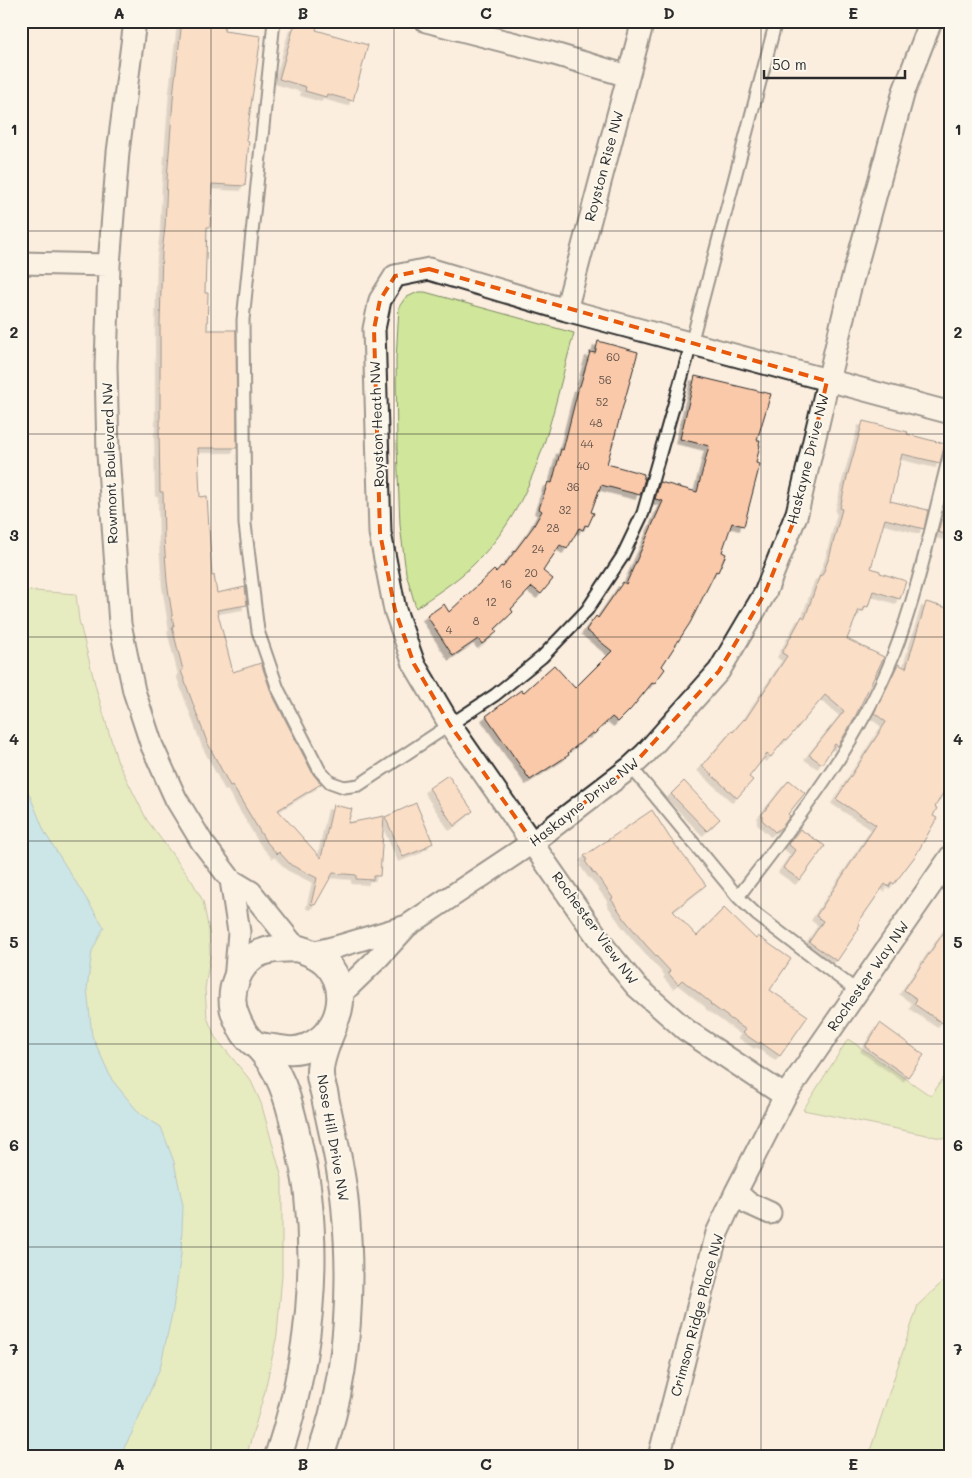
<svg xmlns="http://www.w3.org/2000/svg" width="972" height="1478" font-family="Mali,sans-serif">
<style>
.green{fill:#cfe69b;stroke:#7d8863}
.water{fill:#92dbf3;stroke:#6995a3}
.building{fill:#fac9a9;stroke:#2b2b2b;filter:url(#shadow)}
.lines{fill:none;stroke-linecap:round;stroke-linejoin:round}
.service-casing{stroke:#2b2b2b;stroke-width:15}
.minor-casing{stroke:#2b2b2b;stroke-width:25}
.tertiary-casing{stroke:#2b2b2b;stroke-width:30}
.service{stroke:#fbf7ec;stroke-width:11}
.minor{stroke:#fbf7ec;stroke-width:21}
.tertiary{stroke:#fbf7ec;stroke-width:26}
.marked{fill:none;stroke:#e8590c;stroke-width:4;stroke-dasharray:10 6;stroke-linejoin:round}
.grid{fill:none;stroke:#2b2b2b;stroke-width:1;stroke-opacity:0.55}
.labels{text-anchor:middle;stroke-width:4;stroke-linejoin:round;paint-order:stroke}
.number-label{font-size:11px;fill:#5f524a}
.street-label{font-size:14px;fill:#2b2b2b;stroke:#fbf7ec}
.neatline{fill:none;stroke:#2b2b2b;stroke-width:2}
.grid-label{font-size:16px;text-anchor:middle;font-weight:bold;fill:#2b2b2b}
</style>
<defs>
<filter id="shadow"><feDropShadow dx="-4.5" dy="4.5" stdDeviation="0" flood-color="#0004"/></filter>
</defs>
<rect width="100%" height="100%" fill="#fbeedf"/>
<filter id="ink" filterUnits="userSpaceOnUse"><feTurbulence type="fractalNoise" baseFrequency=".02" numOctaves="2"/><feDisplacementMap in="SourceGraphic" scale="10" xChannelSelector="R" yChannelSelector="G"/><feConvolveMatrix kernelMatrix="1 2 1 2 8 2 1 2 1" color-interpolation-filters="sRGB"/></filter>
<g filter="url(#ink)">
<!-- green -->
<path class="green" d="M418,292H425L574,333C550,419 539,503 471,567C454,583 434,595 416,608L406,573L400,525L397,448L396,360L399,307L405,298Z
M21,590L76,594L79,620L96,688L117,760L147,820L192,881L203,901L209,931L210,956L205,989L207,1017L215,1037L251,1081L261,1103L282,1178V1275L277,1335L264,1395L246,1457H21Z
M848,1039L931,1096L951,1067V1140L803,1110Z
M951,1274V1457H868L918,1305Z"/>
<!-- water -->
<path class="water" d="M21,774L45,833L104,927L92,951L87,989L92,1036L112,1080L140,1114L161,1127L174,1162L183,1206L181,1254L173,1309L160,1368L132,1433L119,1457H21Z"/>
<!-- building -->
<path class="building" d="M182,21H225L224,31L261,36L246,140L249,141L245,186L212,184L210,227H207L205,293H208L207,330H236L237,448H198L200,497L207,496L212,576L214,575L217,593L245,587L247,605L217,610L233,672L261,663L271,692L313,774L321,784L278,810L321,858L333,805L352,809L348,823L384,816L380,876H373V880L356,879V875L333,873L315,905L311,904L317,878L291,865L279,852L277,854L265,840L232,785L230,786L207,742L181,671L183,670L172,627H174L167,582L164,539L163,492H160L159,428H160V324L162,252L165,227L167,179L174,87Z
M299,21H308L318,24L316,30L368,45L353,101L327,94L326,97L305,91L306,87L279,79L294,26H297Z
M598,341L638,352L607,464L644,474L643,478H645L640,495L601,485L591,512L594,513L588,526L585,525L583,530L579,528L567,549L560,545L543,571L553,579L541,594L532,587L511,609L513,612L495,629L497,632L482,644L478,639L453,656L427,616L444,604L449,612L494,570L496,572L501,566L503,567L533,527L542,511L539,509L548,482L552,483L561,449L563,450L579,386H580L590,352L595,353Z
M695,376L771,394L757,440H760L759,445H760L756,463L760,464L744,526L732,523L722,552L726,554L718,572L716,571L690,623L662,666L665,669L654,684L652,683L631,709L618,722L612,717L594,734L592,733L568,753L569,755L530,780L486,716L521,690L523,693L554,665L575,688L612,651L586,630L596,616L598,618L623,582L626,584L663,501L655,499L660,482L697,492L709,446L680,439Z
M863,421L908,432L907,434L945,444L940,463L902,454L890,501L928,510L924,529L885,519L871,568L880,571V573L906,581L900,599L873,591L868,607L865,606L863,611L859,610L847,639L884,657L855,717L838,746L835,744L822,764L809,755L844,711L825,695L787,740L785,739L771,757L767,754L749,777L753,780L737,798L702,766L732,731L733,732L744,719L745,720L787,656L782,653L802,616L805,618L820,575L822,576L830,555L842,509L840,508L847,477Z
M943,514L951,516V536L938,532Z
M926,602L951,609V779L935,807L937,808L933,816L937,818L916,855L894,884L891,882L889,887L885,884L858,923L860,924L858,928L859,929L837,961L809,942L823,921L816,916L876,825L836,799L886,722L874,713L898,664L906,668Z
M448,775L473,811L454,826L429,788Z
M789,780L805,793L788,814L790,816L783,826L775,832L762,820V814Z
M684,781L720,819L707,831L671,794Z
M416,803L433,843L425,847L426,848L403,857L385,817Z
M652,810L670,838L706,885L673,911L697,936L724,908L756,939L758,936L791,959L770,990L808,1016L780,1056L760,1042L759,1044L743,1033L746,1030L710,1004L711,1003L682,980L678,984L668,973L670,971L645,944L626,921L611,899L613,898L595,873L594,874L585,861L587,860L584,856Z
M800,829L825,846L800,880L783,868L795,850L788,844Z
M951,922V1011L942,1023L914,1004L917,999L904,990Z
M880,1023L924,1055L908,1077L865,1047Z"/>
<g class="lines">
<!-- service casing -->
<g class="service-casing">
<path id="service" d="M274,21L243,320L245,524L258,631L278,689L320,771L330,782L344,787L359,785L495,695L542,657L587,610L622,557L643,513L687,359L776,21
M631,767L738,897L757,915L857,991
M738,897C796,821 857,746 893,656C919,590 933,518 951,449"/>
</g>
<!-- minor casing -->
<g class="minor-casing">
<path id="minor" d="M135,21L118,152L109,265L106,366L108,454L120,624L134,691L152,746L176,799L202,842L231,880L251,892L296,948
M426,21L551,53L628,76
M21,263L109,265
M566,310L643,21
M231,880L239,932L235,981
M312,953L336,947L407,926
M341,994L376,960L407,926L533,842L631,767L645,754L719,671L765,593L797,513L849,292L904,91L931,21
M785,1096L686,1030L636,986L605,948L450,725L414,664L395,610L380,533L374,329L380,300L395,276L429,269L566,310L951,413
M736,1192L748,1203L770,1213
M659,1457L717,1233L736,1192L785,1096L951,856"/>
</g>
<!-- tertiary casing -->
<g class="tertiary-casing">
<path id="tertiary" d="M296,948C307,951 318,955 326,963C352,990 340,1034 307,1047C296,1052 285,1050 273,1048C268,1047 259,1047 255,1044C247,1039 240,1027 237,1019C225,995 238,958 266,951C275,948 286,949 296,948Z
M255,1044C280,1067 289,1101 296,1132C300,1153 306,1174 308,1195C318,1284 306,1372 278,1457
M320,1457C348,1377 353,1289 345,1205C342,1168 332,1133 325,1097C324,1089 320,1082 320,1074C319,1061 328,1040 333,1027"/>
</g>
<!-- service -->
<use href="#service" class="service"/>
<!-- minor -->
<use href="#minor" class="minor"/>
<!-- tertiary -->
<use href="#tertiary" class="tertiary"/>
</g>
</g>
<!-- marked area -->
<path d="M0 0H972V1478H0ZM429,269L827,381L797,513L765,593L719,671L631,767L533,842L450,725L414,664L395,610L380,533L374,329L380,300L395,276Z" fill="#fbeedf" fill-opacity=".55" fill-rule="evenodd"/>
<path class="marked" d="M429,269L827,381L797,513L765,593L719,671L631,767L533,842L450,725L414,664L395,610L380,533L374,329L380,300L395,276Z"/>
<!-- grid -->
<path class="grid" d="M211,21V1457M394,21V1457M578,21V1457M761,21V1457M21,231H951M21,434H951M21,637H951M21,841H951M21,1044H951M21,1247H951"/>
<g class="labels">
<!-- number labels -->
<g class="number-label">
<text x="613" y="361">60</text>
<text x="605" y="384">56</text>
<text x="602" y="406">52</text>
<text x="596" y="427">48</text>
<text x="587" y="448">44</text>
<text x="583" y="470">40</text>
<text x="573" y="491">36</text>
<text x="565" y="514">32</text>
<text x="553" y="532">28</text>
<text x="538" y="553">24</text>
<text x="531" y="577">20</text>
<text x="506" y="588">16</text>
<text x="491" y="606">12</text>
<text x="476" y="625">8</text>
<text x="449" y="634">4</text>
</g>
<!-- street labels -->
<g class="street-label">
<text transform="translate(604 166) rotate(-75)" y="5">Royston Rise NW</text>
<text transform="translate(377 424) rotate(-92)" y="5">Royston Heath NW</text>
<text transform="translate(808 459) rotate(-76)" y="5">Haskayne Drive NW</text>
<text transform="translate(110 463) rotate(-92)" y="5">Rowmont Boulevard NW</text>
<text transform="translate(584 802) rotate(-38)" y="5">Haskayne Drive NW</text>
<text transform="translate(595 928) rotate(54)" y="5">Rochester View NW</text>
<text transform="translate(868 976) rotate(-55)" y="5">Rochester Way NW</text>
<text transform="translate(333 1138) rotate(80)" y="5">Nose Hill Drive NW</text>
<text transform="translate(697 1315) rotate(-75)" y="5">Crimson Ridge Place NW</text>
</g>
</g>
<!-- margin -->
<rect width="972" height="1478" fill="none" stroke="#fbf7ec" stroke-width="55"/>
<!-- scale -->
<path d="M764 70v8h141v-8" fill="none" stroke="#2b2b2b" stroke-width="2.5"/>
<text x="772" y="70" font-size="15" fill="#2b2b2b" stroke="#fbf7ec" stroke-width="4" paint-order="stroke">50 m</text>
<rect x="28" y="28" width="916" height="1422" class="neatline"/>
<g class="grid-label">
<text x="119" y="19">A</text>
<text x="303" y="19">B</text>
<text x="486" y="19">C</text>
<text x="669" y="19">D</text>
<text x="853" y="19">E</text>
<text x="14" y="135">1</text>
<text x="958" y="135">1</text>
<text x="14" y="338">2</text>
<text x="958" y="338">2</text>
<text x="14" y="541">3</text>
<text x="958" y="541">3</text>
<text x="14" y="745">4</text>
<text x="958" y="745">4</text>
<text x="14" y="948">5</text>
<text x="958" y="948">5</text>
<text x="14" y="1151">6</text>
<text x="958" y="1151">6</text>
<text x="14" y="1355">7</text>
<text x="958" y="1355">7</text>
<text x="119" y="1470">A</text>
<text x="303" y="1470">B</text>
<text x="486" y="1470">C</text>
<text x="669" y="1470">D</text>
<text x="853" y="1470">E</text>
</g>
</svg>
